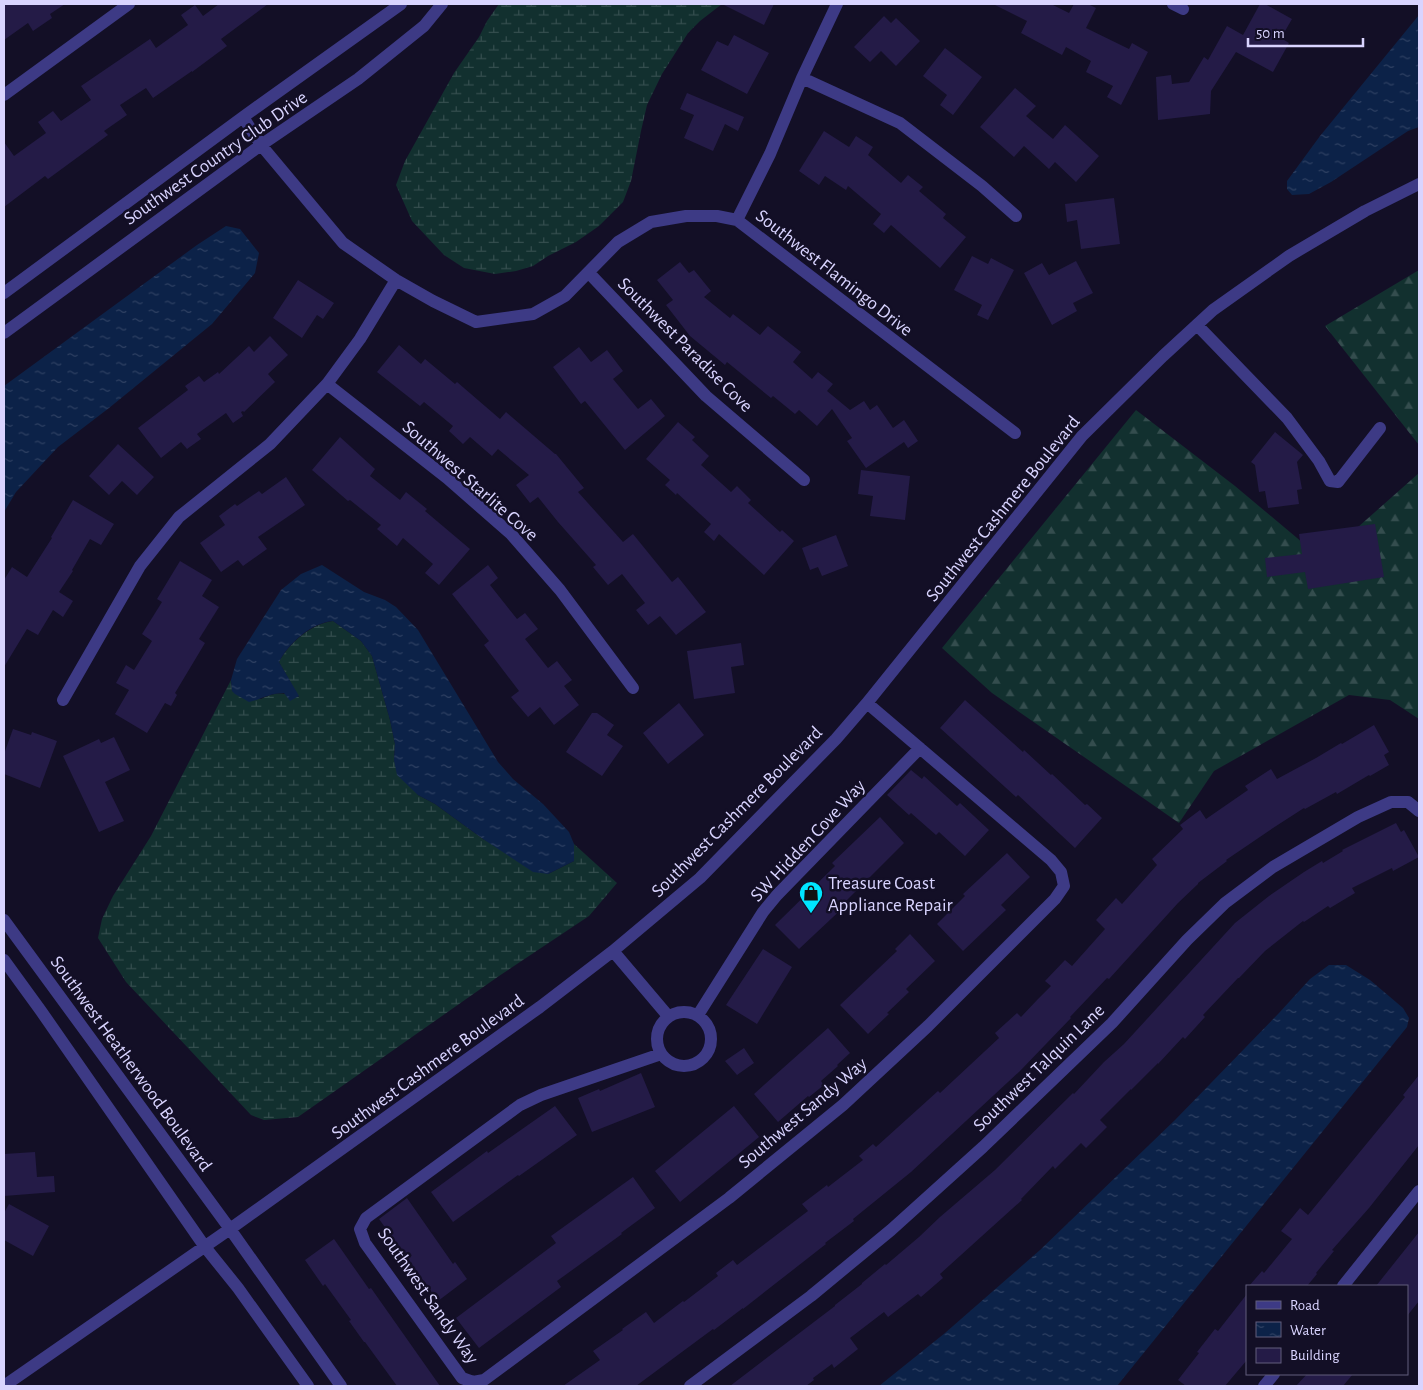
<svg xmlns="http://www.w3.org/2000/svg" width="1423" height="1390" font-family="'Alegreya Sans',sans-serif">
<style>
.forest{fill:url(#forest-firs)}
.wetland{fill:url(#wetland-marsh)}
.water{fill:url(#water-ripples)}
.building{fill:#241b47}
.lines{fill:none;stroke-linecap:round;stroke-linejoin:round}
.minor{stroke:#3d3a85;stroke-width:12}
.labels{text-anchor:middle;stroke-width:5;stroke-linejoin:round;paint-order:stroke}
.street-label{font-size:19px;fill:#d9d4ff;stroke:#130f26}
.poi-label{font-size:19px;fill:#d9d4ff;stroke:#130f26;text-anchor:start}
</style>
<defs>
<pattern id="forest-firs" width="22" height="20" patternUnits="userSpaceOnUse" patternTransform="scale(1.25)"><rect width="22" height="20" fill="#12302f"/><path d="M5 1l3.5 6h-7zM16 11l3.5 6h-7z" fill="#344d4e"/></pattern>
<pattern id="wetland-marsh" width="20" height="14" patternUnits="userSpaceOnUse" patternTransform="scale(1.25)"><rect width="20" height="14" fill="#12302f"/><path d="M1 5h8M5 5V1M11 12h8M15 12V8" fill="none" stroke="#344d4e"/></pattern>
<pattern id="water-ripples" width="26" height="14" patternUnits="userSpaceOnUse" patternTransform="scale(1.25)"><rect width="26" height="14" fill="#0c2248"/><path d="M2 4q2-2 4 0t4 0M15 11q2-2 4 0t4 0" fill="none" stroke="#2f4163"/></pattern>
</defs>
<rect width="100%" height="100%" fill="#130f26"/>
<!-- forest -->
<path class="forest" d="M1419,270V445L1325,326Z
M1136,410L1235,486L1322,559L1419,473V719L1390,700L1349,695L1214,771L1179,823L992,693L942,648Z"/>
<!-- wetland -->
<path class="wetland" d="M499,4H722L700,21L688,33L662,74L647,105L641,131L631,181L623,202L599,226L576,242L548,256L533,266L516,271L495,274L464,268L444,255L412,221L396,185L405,161L454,73L479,37L487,21Z
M333,621L361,641L372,656L390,720L395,744L394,760L418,795L435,804L483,839L548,874L574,861V844L617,883L589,916L499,976L298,1117L264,1120L251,1115L126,982L98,938L102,919L113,896L151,836L231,680L232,691L261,699C278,691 281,693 299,697L279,662C289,643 311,624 333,621Z"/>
<!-- water -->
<path class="water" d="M1419,15V127L1408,131L1331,182L1309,194L1292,195L1287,189V181L1320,136Z
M226,226L240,229L259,253L255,273L212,324L109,408L58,447L16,492L4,512V386L197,245Z
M322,565L364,592L385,600L396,607L418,630L498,762L513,779L543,804L569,832L574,844V861L548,874L533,872L483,839L435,804L418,795L397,775L394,760L395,744L390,720L372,656L361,641L333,621C311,623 289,643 279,662L299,696L290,701L284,693C270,693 262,699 249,702L235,694L232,691L231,680L237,659L281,590L301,574Z
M1329,965H1346L1370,980L1403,1008L1409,1018L1407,1027L1117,1386H879L945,1333L1040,1250L1175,1120L1279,1013L1310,979Z"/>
<!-- building -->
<path class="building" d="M4,4H65L50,14L52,18L33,31L28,23L4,40Z
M219,4H268L221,39L227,46L192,72V71L153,98L146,88L120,105L127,115L104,131L108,135L48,179L45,176L4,207V142L14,156L46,133L38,122L53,111L61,121L91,100L81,86L150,39L156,48L188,25L181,15L195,5L203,16Z
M722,4H774L764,25Z
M993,4H1051L1069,13L1074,4H1088L1096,8L1086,28L1129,49L1132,43L1148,52L1121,105L1107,97L1113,86L1086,72L1091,61L1066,47L1062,55L1021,33L1027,21Z
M1260,4H1265L1292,19L1281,38L1289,43L1273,72L1236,52L1211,91L1210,114L1158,120L1156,77L1171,75L1172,84L1189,82L1204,57L1208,60L1227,26L1243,35Z
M884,16L891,23L896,18L920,41L896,66L881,51L870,62L854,47Z
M734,35L769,53L747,94L701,70L717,41L728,46Z
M945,48L982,77L953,115L940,105L947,95L923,76Z
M1015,88L1036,106L1026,116L1053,139L1065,125L1099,156L1076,182L1055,162L1049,169L1024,146L1014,157L980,127Z
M687,93L744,117L738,131L725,124L713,151L684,138L694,115L680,109Z
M824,131L849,147L856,136L873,147L868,155L901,183L908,175L923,187L919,191L946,214L943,218L966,237L940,268L891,225L884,233L873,224L881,214L848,186L846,190L825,176L819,185L799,171Z
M1114,198L1120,244L1081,249L1077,220L1067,222L1065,204Z
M972,256L988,264L991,258L1014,270L988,320L977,315L982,305L954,290Z
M1076,261L1093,293L1073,303L1077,311L1052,325L1024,273L1042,263L1049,275Z
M680,262L689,273L694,270L711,291L704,297L730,318L733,314L760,335L768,326L801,352L793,362L812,379L818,372L833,384L827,391L850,410L864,401L870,410L877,405L893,428L904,420L918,441L908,448L904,442L866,468L847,441L852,438L832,409L817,426L799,410L795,414L773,396L771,398L727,362L725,365L690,336L666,305L673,300L657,280Z
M298,280L334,303L323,319L317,315L302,338L273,318Z
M270,336L288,355L268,374L275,382L244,412L243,411L241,412L243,416L233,423L226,413L197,434L201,439L187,449L181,442L161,458L138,428L188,390L185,386L199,376L204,382L218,372L219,374L249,346L254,352Z
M399,345L421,364L425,359L455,384L457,382L500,419L506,412L555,454H556L584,488L578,492L623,542L633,534L672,582L678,577L706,612L676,635L660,616L648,625L636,610L645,603L622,574L608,585L593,567L596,565L558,522L538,497L530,503L516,485L529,475L498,449L492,456L470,437L463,444L449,431L453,426L424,402L420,406L377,372Z
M579,347L591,362L607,350L623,371L613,379L638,409L651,399L665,416L625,450L585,401L581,404L553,367Z
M678,422L695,437L692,440L709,456L701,465L731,492L737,486L751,500L748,503L780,532L782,530L794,541L764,575L719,534L714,541L704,532L711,524L677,493L676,495L665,485L670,480L646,459Z
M1275,432L1303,455L1297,462L1302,489L1297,490L1299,504L1268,508L1265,491L1259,492L1255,465L1251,462Z
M340,437L375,469L370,476L400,500L406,492L427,509L425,511L470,549L439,585L425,573L433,564L403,538L397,546L377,529L381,525L350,500L348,501L312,470Z
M118,444L154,477L137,495L122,481L109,495L89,476Z
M861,470L910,476L905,520L870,516L873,496L858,494Z
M286,477L305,505L258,537L267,549L243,566L238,560L221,572L200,543L225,525L219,516L235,504L237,506L259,491L262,494Z
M73,500L114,524L101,545L90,539L72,570L73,571L59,592L73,601L63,617L53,610L38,635L27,629L4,667V580L12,567L27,577L52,538L51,537Z
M1375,524L1384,577L1308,589L1305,572L1267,577L1265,558L1302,554L1299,534Z
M836,535L848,566L822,576L818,567L810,570L802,548Z
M180,561L212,580L202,596L219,607L199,639L205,643L175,693L177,695L171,706L165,703L147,733L115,714L129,690L116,683L126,665L134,670L152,641L142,634L162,602L157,599Z
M488,565L498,578L490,585L517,619L525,613L538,629L525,639L548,668L557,661L572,680L564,686L579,705L554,725L540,707L528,717L511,697L519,691L484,645L489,641L452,594Z
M741,643L744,665L731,667L735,693L694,699L687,651Z
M965,700L1023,752L1024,750L1051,775L1052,774L1085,805L1087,804L1102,818L1075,848L1018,795L1016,797L940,728Z
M679,703L704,735L668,764L643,733Z
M592,713H597L614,725L607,735L623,746L602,776L566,752Z
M1374,725L1389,752L1384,755L1389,765L1370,776L1369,775L1337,794L1336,792L1305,809L1304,808L1273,828L1226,860L1227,861L1198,883V884L1178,903L1109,979L1107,978L1070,1017L1071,1018L1020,1071L911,1172L853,1219L854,1221L825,1243L826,1244L743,1309V1308L714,1330L713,1329L636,1386H563L600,1360L593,1351L623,1330L622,1329L646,1312L654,1323L683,1301L684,1302L718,1276L716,1273L733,1260L737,1265L808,1211L802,1204L827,1185L828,1187L863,1160L859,1156L873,1144L876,1147L938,1091L940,1093L999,1038L995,1033L1017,1013L1021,1017L1038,999L1051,986L1045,981L1065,960L1072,966L1105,929L1096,920L1116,898L1122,904L1157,865L1152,859L1183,829L1180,825L1200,810L1206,819L1248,790L1245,786L1271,769L1277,779L1316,758L1341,743L1342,744Z
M13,729L31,735L32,732L57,741L40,788L4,774V754Z
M114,737L130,770L105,782L124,821L99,832L63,756L99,739L101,743Z
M911,770L922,779L924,776L957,806L960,803L989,830L965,856L939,832L936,835L911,813L909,815L887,795Z
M880,817L904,843L846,901L848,903L799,949L775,925L835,866L832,863Z
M1396,823L1401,832L1404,830L1419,857L1393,871L1392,868L1352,888L1355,893L1330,908L1328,906L1304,922L1303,921L1265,951L1239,978H1238L1203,1015L1205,1017L1185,1039L1183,1037L1158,1064V1063L1131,1090V1089L1100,1120L1107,1127L1086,1148L1081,1143L1055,1169L1053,1166L1021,1199L1022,1200L940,1274L943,1278L921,1297L918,1294L888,1317L884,1312L850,1338L858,1349L834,1368L832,1364L813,1378L814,1380L806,1386H730L835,1306V1305L862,1284V1283L885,1264L886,1265L919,1237L940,1217L995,1170L1073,1093L1074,1094L1104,1062L1124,1044L1235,923L1269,896L1304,872L1322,861L1323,863L1343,851L1342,850Z
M1007,853L1030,877L1001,905L1006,910L963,951L937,924L965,896L963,894Z
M910,934L935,961L906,989L909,992L887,1013L889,1014L868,1034L840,1005L897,951L895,949Z
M763,949L792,967L757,1024L726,1005Z
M828,1028L850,1053L837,1065L838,1066L821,1081L824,1085L809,1097L808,1096L778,1122L754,1094Z
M744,1048L754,1063L737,1075L725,1061Z
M641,1073L655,1107L592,1132L578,1098L599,1089L600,1091Z
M1419,1075V1145L1369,1208L1332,1250L1334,1251L1316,1273L1317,1274L1307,1286H1249L1262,1271L1264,1273L1292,1239L1281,1231L1300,1208L1308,1215L1405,1097L1403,1095Z
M555,1106L577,1135L519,1176L518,1175L453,1222L431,1192L487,1151L488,1153Z
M734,1106L759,1137L680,1202L655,1171Z
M35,1152L37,1177L54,1176L55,1192L4,1196V1154Z
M633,1177L655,1208L621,1233L622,1234L557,1281L561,1287L479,1348L456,1318L556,1243L551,1236Z
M407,1198L453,1264L455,1262L467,1279L438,1301L379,1219Z
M9,1204L49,1226L33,1256L4,1240V1213Z
M1419,1232V1301L1407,1316V1286H1376Z
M334,1239L369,1289L371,1288L440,1386H397L365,1342H364L349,1321L351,1320L325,1284L323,1286L305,1260Z
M1247,1294V1360L1225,1386H1186L1178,1380L1199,1353L1197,1352L1215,1329L1218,1331Z
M1307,1374H1353L1343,1386H1296Z"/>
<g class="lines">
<!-- minor -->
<path class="minor" d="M1173,4L1183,9
M802,78L900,123L982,186L1016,216
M4,95L129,4
M243,117L261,145L343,243L396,280L433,301L476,322L533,314L565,296L618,242L651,222L686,216H717L737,220L1015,433
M737,220L770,154L802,78L837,4
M589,273L706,396L804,480
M4,293L243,117L401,4
M1197,325L1287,418L1319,461L1330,481L1338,482L1380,428
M4,333L261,145L358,79L424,26L442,4
M327,384L447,478L511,534L560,590L633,688
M63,700L140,566L179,517L270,444L327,384L360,339L396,280
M4,920L230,1229L341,1386
M613,951L668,1016
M4,960L41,1011L205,1247L238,1288L308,1386
M657 1039a27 27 0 1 1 54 0a27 27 0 1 1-54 0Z
M698,1015L763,912L777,895L920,748
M661,1054L541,1095L520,1105L366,1218L360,1229L365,1243L462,1378L473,1382L484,1380L729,1198L843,1105L928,1026L1055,899L1064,886L1061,872L1051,860L867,703
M1343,1286L1419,1191
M4,1386L230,1229L540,1007L613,951L700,878L836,739L867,703L1082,436L1163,356L1213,310L1289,256L1365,211L1419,184
M690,1386L811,1296L891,1230L983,1147L1112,1023L1187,940L1225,903L1273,867L1358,817L1391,802H1408L1419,811
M1264,1386L1274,1374"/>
</g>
<!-- icons -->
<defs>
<g id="shop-pin" transform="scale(1.25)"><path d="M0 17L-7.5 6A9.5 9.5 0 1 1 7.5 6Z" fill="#00e5ff" stroke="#130f26"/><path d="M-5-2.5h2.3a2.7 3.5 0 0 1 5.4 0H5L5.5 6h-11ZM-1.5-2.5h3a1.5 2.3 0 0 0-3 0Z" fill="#111"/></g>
</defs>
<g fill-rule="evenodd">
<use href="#shop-pin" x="811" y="893"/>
</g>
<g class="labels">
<!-- street labels -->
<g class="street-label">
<text transform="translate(215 157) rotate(-35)" y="7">Southwest Country Club Drive</text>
<text transform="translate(835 272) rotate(38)" y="7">Southwest Flamingo Drive</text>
<text transform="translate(686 344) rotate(45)" y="7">Southwest Paradise Cove</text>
<text transform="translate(471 480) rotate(41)" y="7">Southwest Starlite Cove</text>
<text transform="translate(1002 508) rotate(-51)" y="7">Southwest Cashmere Boulevard</text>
<text transform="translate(736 811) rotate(-45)" y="7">Southwest Cashmere Boulevard</text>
<text transform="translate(807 840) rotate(-47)" y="7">SW Hidden Cove Way</text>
<text transform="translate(132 1063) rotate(54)" y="7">Southwest Heatherwood Boulevard</text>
<text transform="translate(427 1066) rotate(-36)" y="7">Southwest Cashmere Boulevard</text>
<text transform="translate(1038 1067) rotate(-44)" y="7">Southwest Talquin Lane</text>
<text transform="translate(802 1112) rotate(-40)" y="7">Southwest Sandy Way</text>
<text transform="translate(429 1295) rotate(55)" y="7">Southwest Sandy Way</text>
</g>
<!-- poi labels -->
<g class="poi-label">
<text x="828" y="889">Treasure Coast<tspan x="828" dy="22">Appliance Repair</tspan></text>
</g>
</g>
<!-- border -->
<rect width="1423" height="1390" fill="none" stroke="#d9d4ff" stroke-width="10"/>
<!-- legend -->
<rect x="1246" y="1285" width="162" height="90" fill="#130f26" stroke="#625e7d"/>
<rect x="1256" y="1301" width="25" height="8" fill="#3d3a85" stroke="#625e7d"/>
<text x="1290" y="1310" font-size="15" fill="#d9d4ff">Road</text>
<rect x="1256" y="1322" width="25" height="15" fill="url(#water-ripples)" stroke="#625e7d"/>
<text x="1290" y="1335" font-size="15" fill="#d9d4ff">Water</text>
<rect x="1256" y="1348" width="25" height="15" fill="#241b47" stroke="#625e7d"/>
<text x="1290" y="1360" font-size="15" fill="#d9d4ff">Building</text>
<!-- scale -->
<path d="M1248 38v8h115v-8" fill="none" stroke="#d9d4ff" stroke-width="2.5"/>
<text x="1256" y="38" font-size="15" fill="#d9d4ff" stroke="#130f26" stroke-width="4" paint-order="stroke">50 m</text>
</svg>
